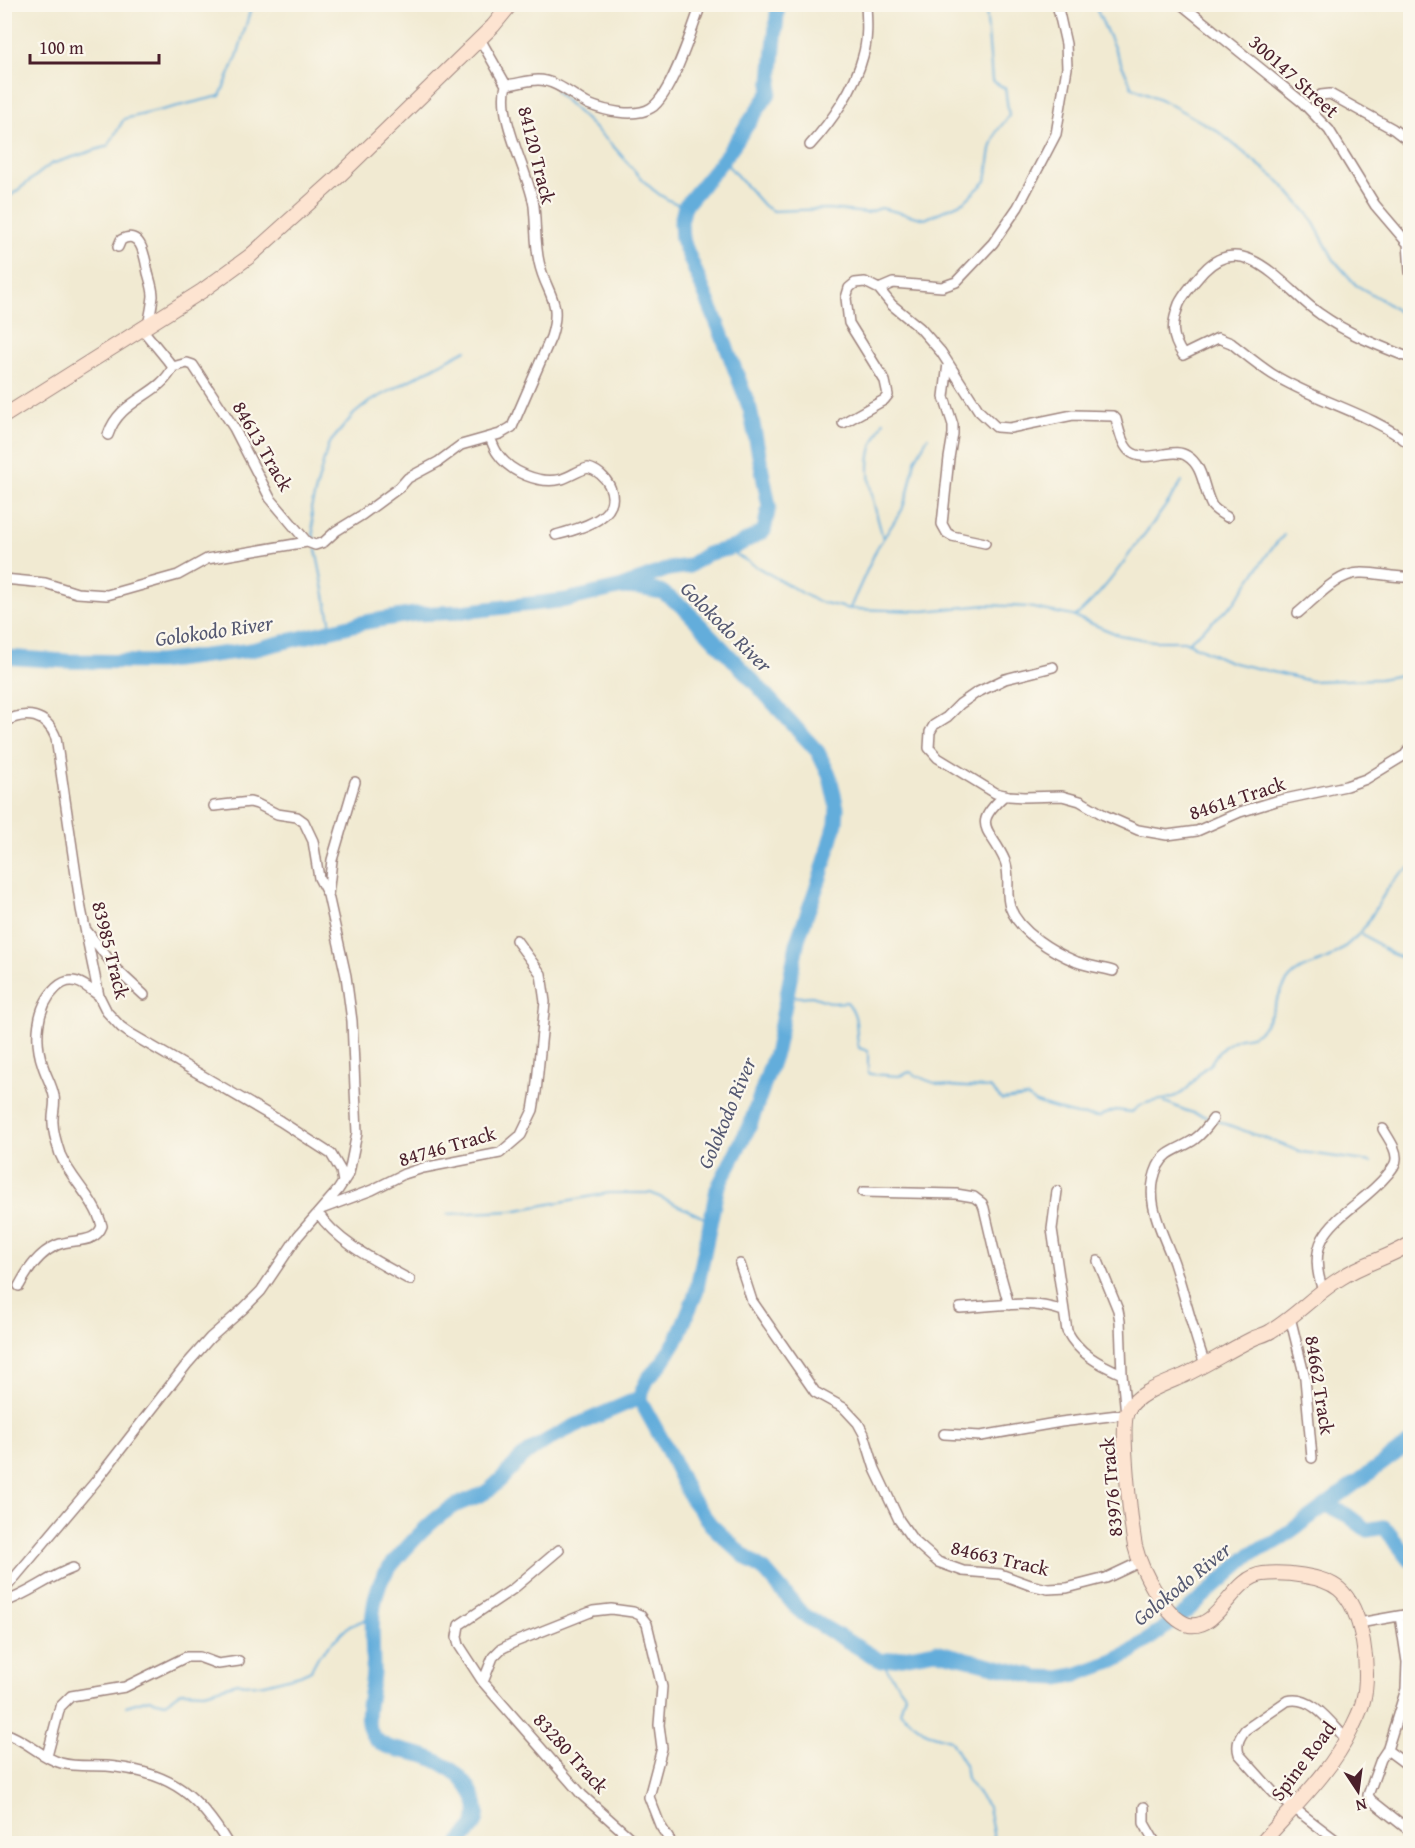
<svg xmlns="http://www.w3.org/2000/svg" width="1415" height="1848" font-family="'Gentium Book Plus',serif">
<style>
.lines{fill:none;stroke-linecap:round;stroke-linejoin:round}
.stream{stroke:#64addb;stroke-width:2}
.river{stroke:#64addb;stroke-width:15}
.street-casing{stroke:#9e847e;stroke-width:12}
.secondary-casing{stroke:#9e847e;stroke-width:16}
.street{stroke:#fff;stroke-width:9}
.secondary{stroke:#fde4d1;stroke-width:14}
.labels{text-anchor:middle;stroke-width:4.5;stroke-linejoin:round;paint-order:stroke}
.street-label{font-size:20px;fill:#4a1f2b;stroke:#fbf7ec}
.water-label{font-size:21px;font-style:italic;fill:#545871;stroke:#fbf7ec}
</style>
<rect width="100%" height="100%" fill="#fbf7ec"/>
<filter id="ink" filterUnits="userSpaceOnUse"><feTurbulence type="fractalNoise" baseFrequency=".0167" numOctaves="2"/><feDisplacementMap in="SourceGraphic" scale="12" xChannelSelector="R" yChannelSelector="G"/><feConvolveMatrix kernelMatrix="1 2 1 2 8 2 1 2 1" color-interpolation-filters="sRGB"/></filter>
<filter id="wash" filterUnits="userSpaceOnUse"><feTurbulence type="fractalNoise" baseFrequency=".008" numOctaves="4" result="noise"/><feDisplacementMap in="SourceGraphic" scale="24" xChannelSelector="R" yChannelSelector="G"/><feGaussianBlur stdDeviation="1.35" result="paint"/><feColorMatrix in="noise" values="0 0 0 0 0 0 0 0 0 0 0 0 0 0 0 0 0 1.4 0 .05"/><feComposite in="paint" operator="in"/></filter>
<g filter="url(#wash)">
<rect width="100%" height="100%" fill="#f1ead2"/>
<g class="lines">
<!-- stream -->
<path class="stream" d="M1094,4L1132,87L1162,100L1216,130L1280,182L1310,216L1334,260L1356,285L1382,300L1410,320
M555,91C574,108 593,127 612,145C634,168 652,199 685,206
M723,160L764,206L773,211L828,209L867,213L881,208L925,219L965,201L986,181L991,149L997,131L1009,116L1005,88L992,81L986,8L990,4
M4,201L51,164L108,146L124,119L220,96L237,57L252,4
M4,331L8,394
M4,467L7,457L8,426
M883,539C876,509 863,477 872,447C875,438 880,429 884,421
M314,540L311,508L328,445L354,414L369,402L466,350
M316,549L332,631
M726,549L816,601L850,609L924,611L987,605L1028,607L1073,616L1119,635L1153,641H1184L1230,662L1311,681L1380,679L1410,673
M850,608L877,548L902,510L908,493L915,460L928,437
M1075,617C1100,595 1114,576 1133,549C1150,527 1168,505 1182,481
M1189,642L1234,603L1271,549L1284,535
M1361,933L1390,953L1410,961
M787,992L798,997L812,996L832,1003L847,1002C861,1019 854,1030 859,1048L868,1051V1071L870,1074L899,1076L910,1072C941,1090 956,1086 990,1088L1002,1100L1027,1097L1036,1103L1076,1115L1099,1117L1115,1110L1132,1112C1146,1097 1163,1104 1180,1094C1194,1087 1196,1071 1210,1065C1215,1054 1228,1041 1240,1038C1247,1036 1250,1038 1257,1033C1274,1019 1275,996 1289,979C1299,967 1313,966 1325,960C1337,955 1348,944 1358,935C1377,915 1384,881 1410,868
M1165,1102L1187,1111L1210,1118
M1215,1120L1302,1152L1371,1162
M447,1214L512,1211L609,1193H651L711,1221
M881,1661L905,1694L900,1712L927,1733L950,1740L965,1765L967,1779L988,1807L995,1844
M126,1706L149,1699L165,1703L182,1691L205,1692L237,1683L260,1685L300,1675L311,1670L319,1655L348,1627L373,1616"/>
<!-- river -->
<path class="river" d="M624,586L668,569L689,566L707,554L735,547L764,531L769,506L750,409L720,330L682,239L681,222L685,206L723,160L770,92L778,4
M4,657L65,661L159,662L251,650L366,622L415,614L461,612L566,600L622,587L640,588L662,592L683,607L745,672L818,752L830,777L837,808L836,823L821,875L798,939L776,1050L750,1125L717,1189L696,1293L677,1339L662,1363L648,1378L639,1398L666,1447L690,1497L711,1525L743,1555L766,1572L802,1614L881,1661L935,1651L1038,1677L1060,1678L1078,1674L1114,1661L1130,1653L1186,1612L1252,1553L1276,1542L1410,1443
M1327,1505L1347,1515L1367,1530L1384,1527L1410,1560
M459,1844C463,1837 470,1832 474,1826C479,1816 478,1805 473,1795C463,1776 445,1763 425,1756C408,1750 383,1752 372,1734C361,1716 373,1690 373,1671C373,1641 368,1605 383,1577C391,1564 402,1553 412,1542C424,1529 437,1516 453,1507C463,1501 476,1498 486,1492C502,1482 513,1463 529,1452C563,1428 602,1415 639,1398"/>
</g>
</g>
<g filter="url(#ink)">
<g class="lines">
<!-- street casing -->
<g class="street-casing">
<path id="street" d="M1181,4L1302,102L1329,130L1375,205L1410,246
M506,85C517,84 528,80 538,80C556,80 573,96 588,104C605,111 635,118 651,108C671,96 693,27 701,4
M1313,113L1321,95L1330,94L1393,129L1410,142
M810,145C831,122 855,88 863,56C868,39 867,22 866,4
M1408,243L1410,272
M118,247L121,240C142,228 145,259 148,273C150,280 153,289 153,296C152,306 150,316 148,325
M879,289L893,283L942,287L956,282L993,243L1018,207L1056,134L1067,68L1066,44L1057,4
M1410,358C1379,346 1348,334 1320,314C1287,292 1245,227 1204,271C1195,281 1185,292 1179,304C1171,325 1171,337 1183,355L1218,338L1231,343C1245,354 1258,365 1272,374C1317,402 1369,412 1410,444
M948,363L944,397L953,425V434L949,458L942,524L947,533L952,536L985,543
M173,367L187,363L193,365L234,428L270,498L307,542L315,545L324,542L336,531L362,515L400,487L408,478L438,462L461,445L500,434L512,427L551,337C563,299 546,295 539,262C535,244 536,225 534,206C529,172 497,119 506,85L480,39
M843,423L884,400L888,395L885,381L849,323L846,298L849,288L855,283L865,282L879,289L892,305L920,328L941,352L979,411L996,427L1010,428L1073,415L1113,416L1116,419C1124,450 1128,462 1164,454C1171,453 1180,451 1187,456C1204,466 1203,490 1212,506C1216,511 1222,514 1227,517
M108,435C120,398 159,397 173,367L142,329
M490,437C492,442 494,449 498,454C510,472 540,485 562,479C571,476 579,470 588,468C597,470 605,477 609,485C625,518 578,529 556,535
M4,579L45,583L77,593L107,595L178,575L207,559L307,542
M1298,613C1315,599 1337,573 1360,573C1377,572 1393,578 1410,577
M1053,667L1005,679L976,693L960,704L947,717L934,725L930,732L929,748L938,758L995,793L1009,796L1024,797L1062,796L1080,801L1104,815L1138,830L1167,835L1197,831L1240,812L1276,801L1346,786L1366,779L1405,755L1410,748
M4,722C26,710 47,714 56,738L81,909L99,996L107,1012L121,1027L131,1034L280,1121L331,1154L341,1171L343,1182
M1005,795C969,827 991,828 1005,861C1011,876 1005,892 1010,907C1019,932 1053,952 1077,962C1088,966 1101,968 1113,971
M214,806L250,802L257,804L277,814L297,817L304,822L313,841L319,878L328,895
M86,930L117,970L144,995
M1057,1191L1052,1229L1067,1331C1079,1354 1099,1364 1122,1374
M863,1192L956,1194L974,1197L982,1203L984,1208L995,1255L1009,1305
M324,1208L372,1190L404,1174L423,1168L500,1153L521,1135L533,1110L536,1092L545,1002L541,974L516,940
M318,1213C339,1244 378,1262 410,1280
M740,1264L752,1301L815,1392L844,1408L858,1423L864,1434L875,1469L899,1520L913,1540L938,1562L963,1571L1000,1574L1030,1585L1048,1589L1067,1588L1106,1578L1140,1562
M19,1286C28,1269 39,1253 57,1245C73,1238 95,1245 102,1226C95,1199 71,1180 60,1154C57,1145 53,1133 53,1123C52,1114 56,1105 54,1096C52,1085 46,1076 43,1066C34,1041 36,1007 56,988C72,973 85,985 99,996
M1323,1290C1299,1226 1354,1215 1387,1175C1391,1170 1396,1165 1396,1159C1397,1149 1388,1138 1383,1129
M960,1308C993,1306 1031,1299 1063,1311
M1290,1317L1305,1378L1312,1458
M1205,1364C1193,1331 1185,1297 1174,1263C1163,1232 1142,1200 1158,1166C1166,1150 1181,1149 1195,1139C1202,1134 1208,1126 1213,1119
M944,1434L981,1436L1061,1422L1126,1414L1122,1374L1120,1321L1118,1310L1098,1261
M559,1550L513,1589L459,1625L457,1637L459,1645L483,1682L582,1795L637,1844
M4,1590L96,1481L187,1364L210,1338L243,1309L261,1291L298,1236L338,1190L349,1173L357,1133L352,1021L346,976L328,895L332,860L355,782
M4,1602C29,1594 48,1577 73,1568
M1400,1616L1407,1662L1406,1689L1387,1750L1381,1759L1368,1795L1371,1800L1410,1831
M1359,1623L1410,1614
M483,1682L493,1657L501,1649L515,1642L593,1611L611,1609L633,1612L640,1615L647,1624L662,1687L659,1725L662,1748L649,1797L660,1825L672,1844
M4,1733C26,1739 41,1758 61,1763C79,1768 98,1764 116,1767C173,1774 199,1796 228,1844
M1387,1750L1410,1767
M47,1756L60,1707L71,1696L125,1687L186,1657H199L218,1664L239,1661
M1144,1807V1823L1156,1844
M1341,1844L1274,1793L1239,1754C1236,1744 1239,1738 1245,1730L1287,1701C1311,1694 1331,1723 1346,1739"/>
</g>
<!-- secondary casing -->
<g class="secondary-casing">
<path id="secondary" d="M4,416L202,291L250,256L338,177L493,26L511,4
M1261,1844C1292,1808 1331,1773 1351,1730C1355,1721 1361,1711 1363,1701C1371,1672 1363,1609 1339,1589C1322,1575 1284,1572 1263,1574C1233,1577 1219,1630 1189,1625C1166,1620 1140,1567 1135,1546C1131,1524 1120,1428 1127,1412C1134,1394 1167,1383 1183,1376C1206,1365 1228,1351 1252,1339C1258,1336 1265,1335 1271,1331C1296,1316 1316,1293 1341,1278C1363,1263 1389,1258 1410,1244"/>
</g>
<!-- street -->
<use href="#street" class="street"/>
<!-- secondary -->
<use href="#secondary" class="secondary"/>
</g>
</g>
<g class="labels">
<!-- street labels -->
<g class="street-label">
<text transform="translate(1294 76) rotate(42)" y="7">300147 Street</text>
<text transform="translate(537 155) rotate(76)" y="7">84120 Track</text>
<text transform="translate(263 446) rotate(60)" y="7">84613 Track</text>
<text transform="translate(1237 798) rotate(-18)" y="7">84614 Track</text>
<text transform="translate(111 950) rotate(76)" y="7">83985 Track</text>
<text transform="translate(447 1146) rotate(-16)" y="7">84746 Track</text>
<text transform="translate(1320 1385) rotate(81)" y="7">84662 Track</text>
<text transform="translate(1111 1487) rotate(-95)" y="7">83976 Track</text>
<text transform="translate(1000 1558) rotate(13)" y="7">84663 Track</text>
<text transform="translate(571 1753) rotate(48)" y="7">83280 Track</text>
<text transform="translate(1303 1761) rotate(-53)" y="7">Spine Road</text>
</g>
<!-- water labels -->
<g class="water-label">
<text transform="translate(726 627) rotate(45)" y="7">Golokodo River</text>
<text transform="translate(214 631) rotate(-8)" y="7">Golokodo River</text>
<text transform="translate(727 1113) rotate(-67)" y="7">Golokodo River</text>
<text transform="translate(1182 1584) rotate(-39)" y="7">Golokodo River</text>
</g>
</g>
<!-- margin -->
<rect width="1415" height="1848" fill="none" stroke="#fbf7ec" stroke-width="24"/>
<!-- north arrow -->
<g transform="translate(1358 1791) rotate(167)" stroke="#fbf7ec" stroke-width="4.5" paint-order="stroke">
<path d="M0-4.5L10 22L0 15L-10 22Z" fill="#4a1f2b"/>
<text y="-9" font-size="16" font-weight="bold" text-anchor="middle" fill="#4a1f2b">N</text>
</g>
<!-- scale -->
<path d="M30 54v9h129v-9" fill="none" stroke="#4a1f2b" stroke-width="3"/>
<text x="39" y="54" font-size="18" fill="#4a1f2b" stroke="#fbf7ec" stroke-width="4.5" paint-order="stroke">100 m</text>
</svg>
